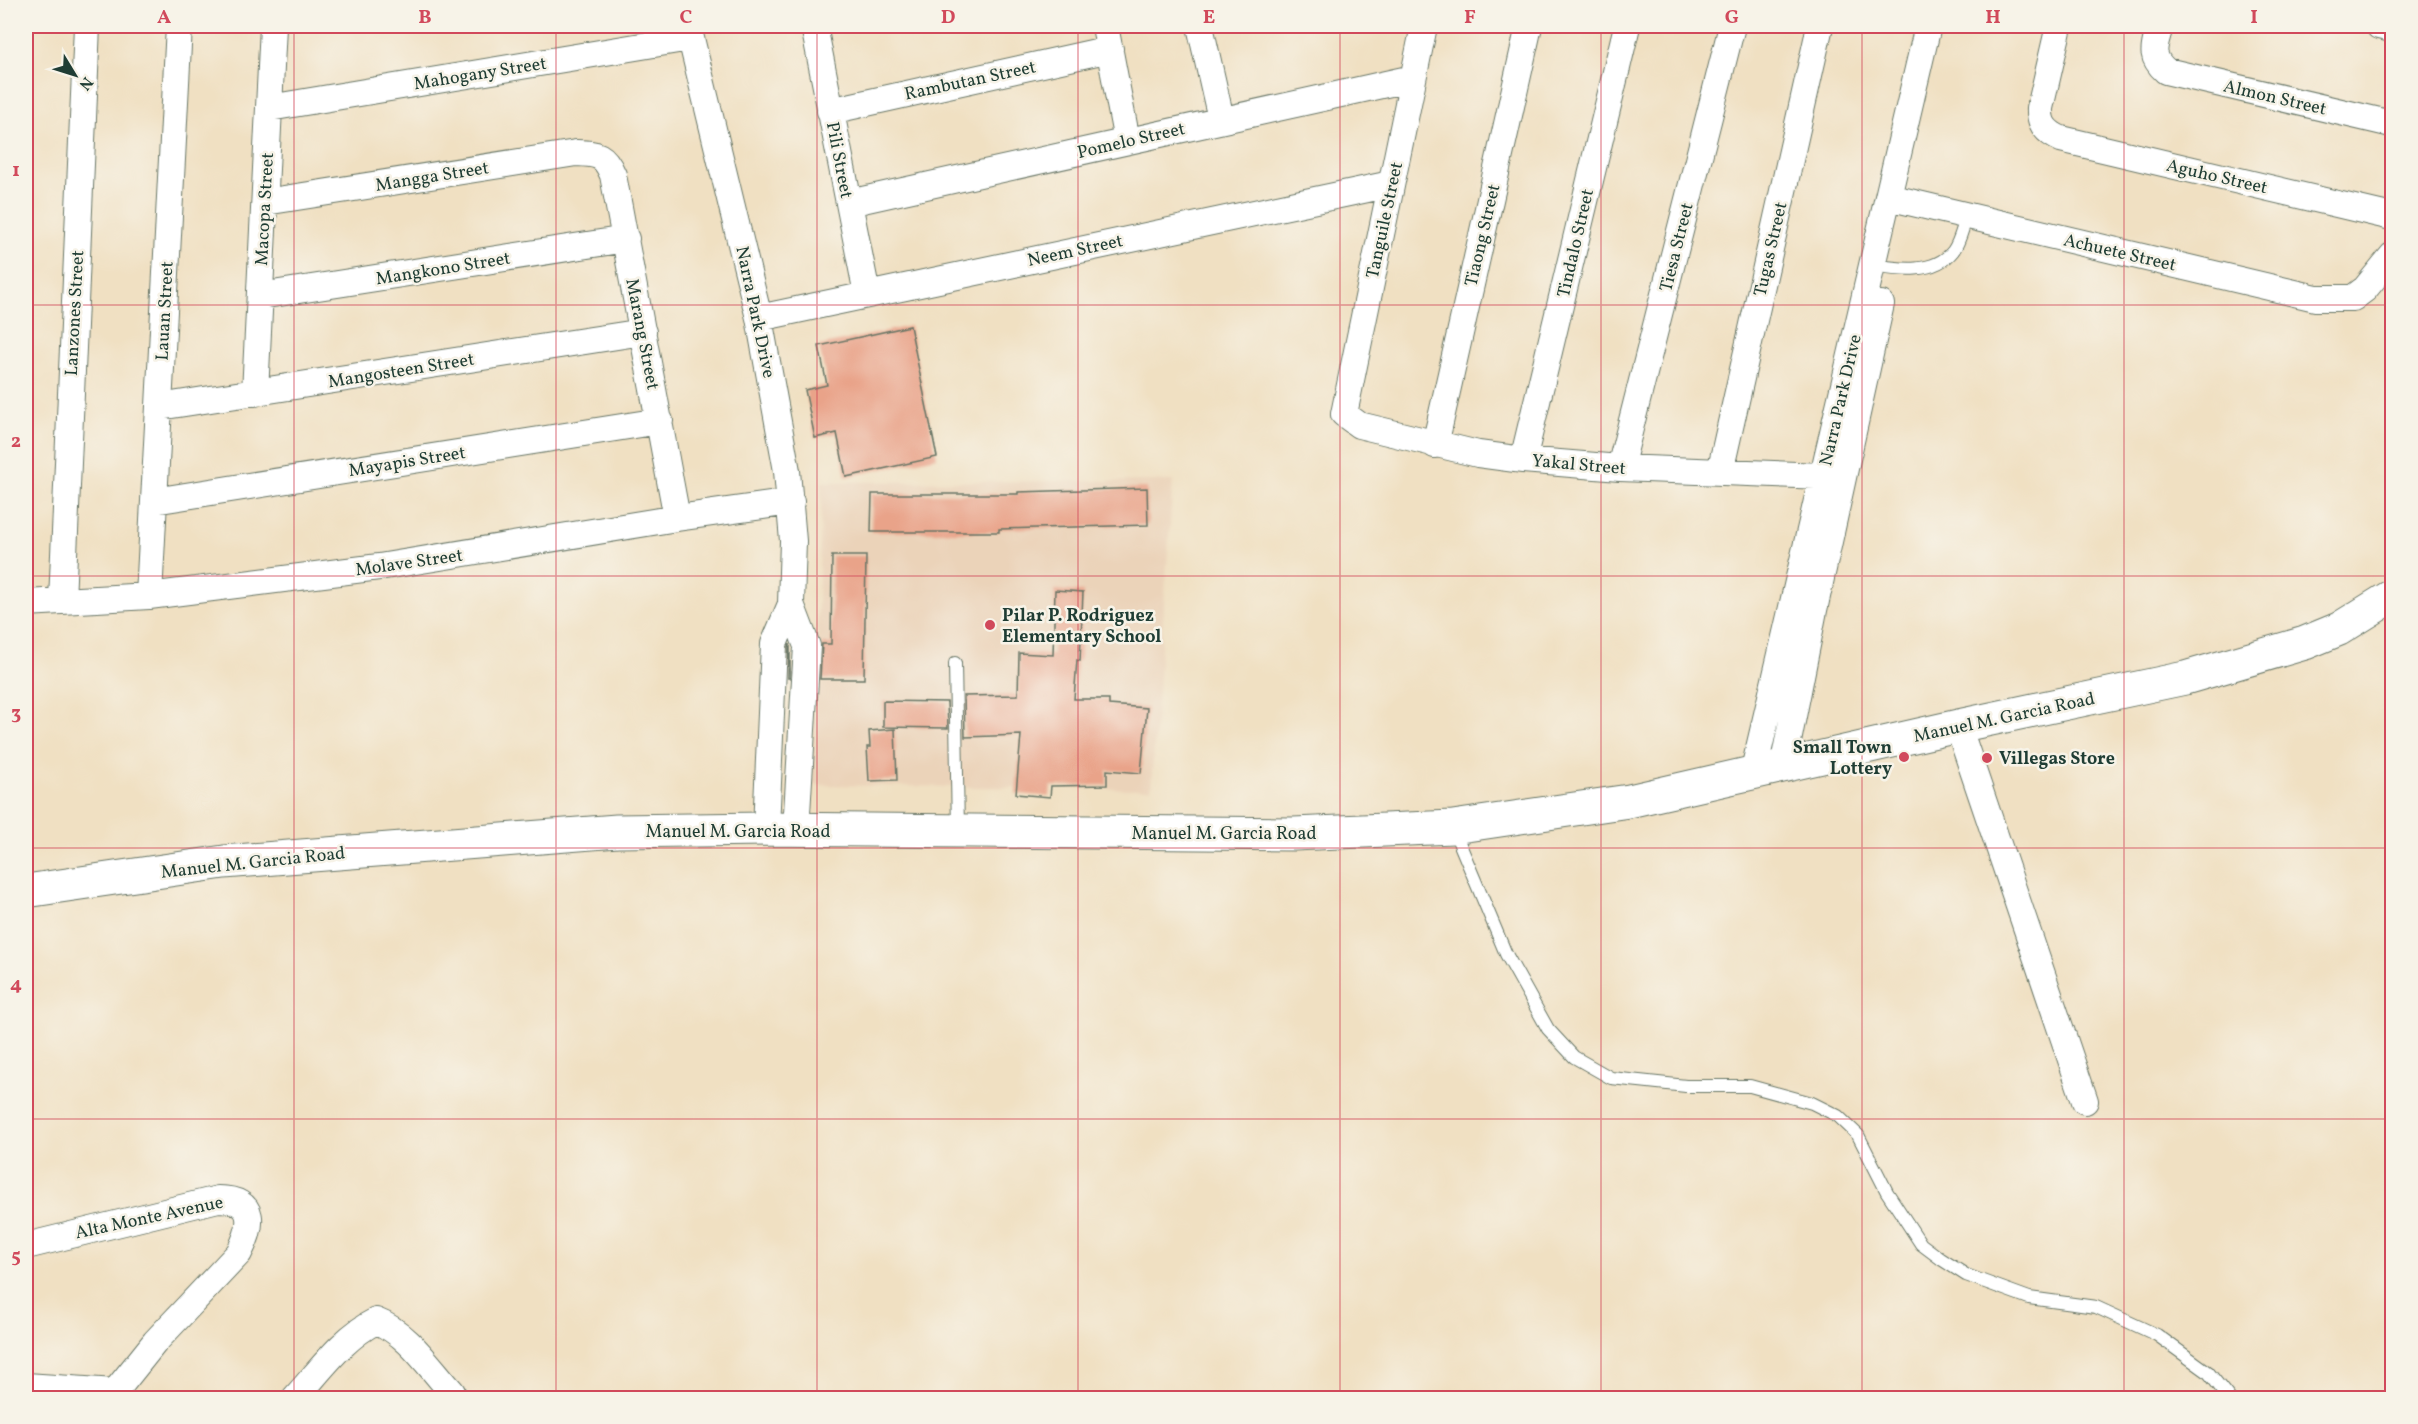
<svg xmlns="http://www.w3.org/2000/svg" width="2418" height="1424" font-family="Vollkorn,serif">
<style>
.built{fill:#ebd3b9}
.building{fill:#e9a389}
.lines{fill:none;stroke-linecap:round;stroke-linejoin:round}
.service-casing{stroke:#687666;stroke-width:14}
.minor-casing{stroke:#687666;stroke-width:28}
.secondary-casing{stroke:#687666;stroke-width:35}
.service{stroke:#fff;stroke-width:12}
.minor{stroke:#fff;stroke-width:26}
.secondary{stroke:#fff;stroke-width:33}
.grid{fill:none;stroke:#d1495b;stroke-width:1.5;stroke-opacity:0.55}
.poi-dot{fill:#d1495b;stroke:#f7f3e8;stroke-width:2}
.labels{text-anchor:middle;stroke-width:5;stroke-linejoin:round;paint-order:stroke}
.street-label{font-size:18px;fill:#1f3d34;stroke:#f7f3e8}
.poi-label{font-size:18px;font-weight:bold;fill:#1f3d34;stroke:#f7f3e8;text-anchor:start}
.neatline{fill:none;stroke:#d1495b;stroke-width:2}
.grid-label{font-size:20px;text-anchor:middle;font-weight:bold;fill:#d1495b}
</style>
<rect width="100%" height="100%" fill="#f7f3e8"/>
<filter id="ink" filterUnits="userSpaceOnUse"><feTurbulence type="fractalNoise" baseFrequency=".0167" numOctaves="2"/><feDisplacementMap in="SourceGraphic" scale="12" xChannelSelector="R" yChannelSelector="G"/><feConvolveMatrix kernelMatrix="1 2 1 2 8 2 1 2 1" color-interpolation-filters="sRGB"/></filter>
<filter id="wash" filterUnits="userSpaceOnUse"><feTurbulence type="fractalNoise" baseFrequency=".008" numOctaves="4" result="noise"/><feDisplacementMap in="SourceGraphic" scale="24" xChannelSelector="R" yChannelSelector="G"/><feGaussianBlur stdDeviation="1.35" result="paint"/><feColorMatrix in="noise" values="0 0 0 0 0 0 0 0 0 0 0 0 0 0 0 0 0 1.4 0 .05"/><feComposite in="paint" operator="in"/></filter>
<g filter="url(#wash)">
<rect width="100%" height="100%" fill="#f0e0c2"/>
<!-- built -->
<path class="built" d="M1173,481L1151,789L812,785L822,482Z"/>
<g id="blocks">
<!-- building -->
<path class="building" d="M910,326L937,457L846,477L837,433L815,438L805,390L827,385L819,346Z
M1147,488L1148,525L999,529V532H871L872,494H1018V492Z
M832,556H866L864,679H820L822,644H831Z
M1055,590L1083,592L1080,661L1077,660L1074,699H1109V705L1147,708L1141,773L1107,770V785L1051,786L1050,797L1016,794L1021,735L965,737L964,696L1018,695L1019,653L1053,655Z
M790,644V678H788L789,647Z
M883,701L947,702L948,728L883,727Z
M895,729L897,780L869,781L867,747H870L869,731Z"/>
</g>
</g>
<g filter="url(#ink)">
<use href="#blocks" fill-opacity="0" stroke="#687666" stroke-width="1.5"/>
<g class="lines">
<!-- service casing -->
<g class="service-casing">
<path id="service" d="M1872,265C1898,269 1934,275 1953,251C1960,242 1963,226 1967,216
M955,663L958,830
M1453,828L1506,954L1548,1029L1574,1057L1611,1078L1686,1086H1750L1812,1103L1838,1116L1858,1135L1887,1192L1921,1244L1941,1259L1966,1275L2029,1298L2096,1307L2157,1335L2208,1372L2229,1398"/>
</g>
<!-- minor casing -->
<g class="minor-casing">
<path id="minor" d="M688,26L759,318L787,471L793,541L791,604L807,646L796,830
M814,26L867,294
M1105,26L1127,141
M1200,26L1221,119
M1424,26L1344,414L1359,425L1478,454L1523,460L1620,468L1822,476
M2059,26L2040,108C2039,125 2047,133 2061,139L2392,217
M2160,26C2155,46 2148,55 2166,71L2392,124
M2379,26L2392,29
M269,108L690,38
M830,111L1110,49
M1888,197L2316,298H2353L2365,289L2392,256
M265,202L576,153C598,154 604,154 613,175L677,518
M849,203L1413,78
M260,296L626,239
M759,318L1391,184
M255,393L273,26
M159,407L643,332
M1435,445L1529,26
M1523,460L1627,26
M1620,468L1732,26
M1720,472L1820,26
M154,501L660,421
M149,596L179,26
M62,601L87,26
M26,603L149,596L379,567L677,518L791,502
M1958,726L2085,1101
M1783,767L1814,610L1881,304
M1753,774L1928,26
M766,829L774,644L791,604
M26,1246L218,1199C258,1199 253,1226 239,1253L155,1342L115,1392L112,1398
M26,1386L115,1392
M295,1398C320,1371 342,1338 376,1321C408,1333 429,1367 452,1392L453,1398"/>
</g>
<!-- secondary casing -->
<g class="secondary-casing">
<path id="secondary" d="M26,891L224,862L617,831L766,829L1294,834L1453,827L1629,801L1958,726L2185,678L2305,643L2339,629L2392,596"/>
</g>
<!-- service -->
<use href="#service" class="service"/>
<!-- minor -->
<use href="#minor" class="minor"/>
<!-- secondary -->
<use href="#secondary" class="secondary"/>
</g>
</g>
<!-- grid -->
<path class="grid" d="M294,26V1398M556,26V1398M817,26V1398M1078,26V1398M1340,26V1398M1601,26V1398M1862,26V1398M2124,26V1398M26,305H2392M26,576H2392M26,848H2392M26,1119H2392"/>
<!-- markers -->
<g class="poi-dot">
<circle cx="990" cy="625" r="6"/>
<circle cx="1904" cy="757" r="6"/>
<circle cx="1987" cy="758" r="6"/>
</g>
<g class="labels">
<!-- street labels -->
<g class="street-label">
<text transform="translate(480 73) rotate(-9)" y="6">Mahogany Street</text>
<text transform="translate(970 80) rotate(-12)" y="6">Rambutan Street</text>
<text transform="translate(2275 97) rotate(13)" y="6">Almon Street</text>
<text transform="translate(1131 140) rotate(-13)" y="6">Pomelo Street</text>
<text transform="translate(840 160) rotate(79)" y="6">Pili Street</text>
<text transform="translate(432 176) rotate(-9)" y="6">Mangga Street</text>
<text transform="translate(2217 176) rotate(13)" y="6">Aguho Street</text>
<text transform="translate(264 209) rotate(-87)" y="6">Macopa Street</text>
<text transform="translate(1384 220) rotate(-78)" y="6">Tanguile Street</text>
<text transform="translate(1482 235) rotate(-77)" y="6">Tiaong Street</text>
<text transform="translate(1575 243) rotate(-77)" y="6">Tindalo Street</text>
<text transform="translate(1676 247) rotate(-76)" y="6">Tiesa Street</text>
<text transform="translate(1770 249) rotate(-77)" y="6">Tugas Street</text>
<text transform="translate(1075 250) rotate(-12)" y="6">Neem Street</text>
<text transform="translate(2120 252) rotate(13)" y="6">Achuete Street</text>
<text transform="translate(443 268) rotate(-9)" y="6">Mangkono Street</text>
<text transform="translate(164 311) rotate(-87)" y="6">Lauan Street</text>
<text transform="translate(756 312) rotate(78)" y="6">Narra Park Drive</text>
<text transform="translate(74 313) rotate(-87)" y="6">Lanzones Street</text>
<text transform="translate(643 334) rotate(79)" y="6">Marang Street</text>
<text transform="translate(401 370) rotate(-9)" y="6">Mangosteen Street</text>
<text transform="translate(1840 400) rotate(-77)" y="6">Narra Park Drive</text>
<text transform="translate(407 461) rotate(-9)" y="6">Mayapis Street</text>
<text transform="translate(1579 464) rotate(5)" y="6">Yakal Street</text>
<text transform="translate(409 562) rotate(-8)" y="6">Molave Street</text>
<text transform="translate(2004 717) rotate(-12)" y="6">Manuel M. Garcia Road</text>
<text x="738" y="837">Manuel M. Garcia Road</text>
<text x="1224" y="839">Manuel M. Garcia Road</text>
<text transform="translate(253 862) rotate(-6)" y="6">Manuel M. Garcia Road</text>
<text transform="translate(149 1217) rotate(-12)" y="6">Alta Monte Avenue</text>
</g>
<!-- poi labels -->
<g class="poi-label">
<text x="1002" y="621">Pilar P. Rodriguez<tspan x="1002" dy="21">Elementary School</tspan></text>
<text x="1892" y="753" text-anchor="end">Small Town<tspan x="1892" dy="21">Lottery</tspan></text>
<text x="1999" y="764">Villegas Store</text>
</g>
</g>
<!-- margin -->
<rect width="2418" height="1424" fill="none" stroke="#f7f3e8" stroke-width="66"/>
<!-- north arrow -->
<g transform="translate(75 75) rotate(128)" stroke="#f7f3e8" stroke-width="4.5" paint-order="stroke">
<path d="M0-4.5L10 22L0 15L-10 22Z" fill="#1f3d34"/>
<text y="-9" font-size="16" font-weight="bold" text-anchor="middle" fill="#1f3d34">N</text>
</g>
<rect x="33" y="33" width="2352" height="1358" class="neatline"/>
<g class="grid-label">
<text x="164" y="23">A</text>
<text x="425" y="23">B</text>
<text x="686" y="23">C</text>
<text x="948" y="23">D</text>
<text x="1209" y="23">E</text>
<text x="1470" y="23">F</text>
<text x="1732" y="23">G</text>
<text x="1993" y="23">H</text>
<text x="2254" y="23">I</text>
<text x="16" y="176">1</text>
<text x="16" y="447">2</text>
<text x="16" y="719">3</text>
<text x="16" y="990">4</text>
<text x="16" y="1262">5</text>
</g>
</svg>
